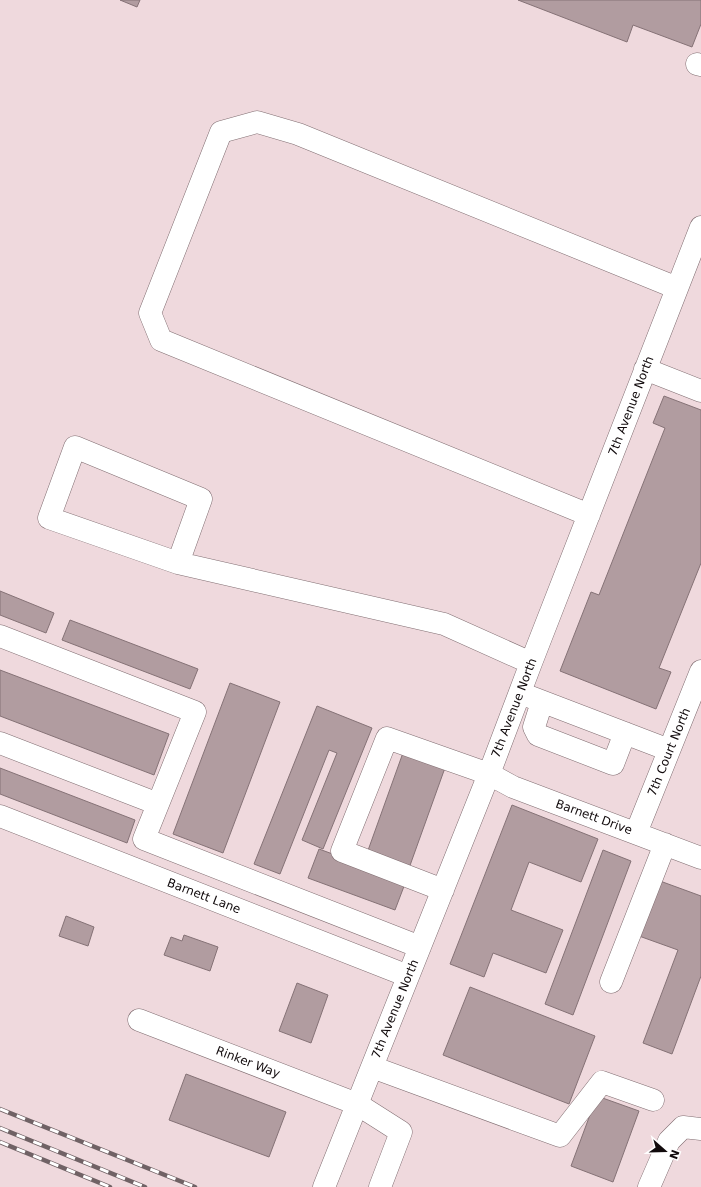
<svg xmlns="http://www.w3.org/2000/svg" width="701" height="1187" font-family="'DejaVu Sans',sans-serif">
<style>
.building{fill:#b19ca0;stroke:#857276}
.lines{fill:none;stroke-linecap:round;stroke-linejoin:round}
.minor-casing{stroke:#816e72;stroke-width:23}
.minor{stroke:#fff;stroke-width:22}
.rail-casing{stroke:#706265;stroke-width:4.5}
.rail{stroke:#fff;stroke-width:3;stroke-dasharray:9;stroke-linecap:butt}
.labels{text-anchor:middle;stroke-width:3;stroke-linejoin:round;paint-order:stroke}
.street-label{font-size:12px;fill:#110a0c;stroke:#fff}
</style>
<rect width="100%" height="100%" fill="#efd9dd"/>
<!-- building -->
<path class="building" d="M120,0H140L137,7Z
M518,0H701V24L692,47L633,25L627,42Z
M664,396L701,410V563L659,668L671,672L656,709L560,671L591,592L599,595L665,428L653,423Z
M0,591L54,613L46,633L0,615Z
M70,620L198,669L190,689L62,640Z
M0,670L169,734L154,775L0,716Z
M230,683L280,702L223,853L173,834Z
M317,706L372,728L323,849L302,840L337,753L329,750L280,874L254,864Z
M404,750L446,765L408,871L366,856Z
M0,768L135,820L127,843L0,794Z
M512,805L598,839L581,882L529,862L511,910L563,930L546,973L493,953L484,977L450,964Z
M319,849L406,881L395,910L308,878Z
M603,850L631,861L573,1015L545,1004Z
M660,881L701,896V976L672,1054L643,1043L678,950L639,936Z
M66,916L94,927L88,946L59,936Z
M184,935L218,947L210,971L164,955L171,937L182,941Z
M297,983L328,995L311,1043L279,1031Z
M470,987L595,1036L569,1104L443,1055Z
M186,1074L286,1112L269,1157L169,1120Z
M597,1096L639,1111L613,1182L571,1166Z"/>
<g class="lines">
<!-- minor casing -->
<g class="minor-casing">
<path id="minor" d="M697,64L701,65
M645,369L701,391
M589,515L161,340L150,313L221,132L257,122L298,134L677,288
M178,563L201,499L75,447L49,518L178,563L444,624L531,663
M0,636L195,712L144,839L420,947
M520,693L669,750
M542,702L534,727L538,735L613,764L625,733
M0,743L158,804
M0,816L408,976
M636,833L701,671
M443,890L342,851L387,738L489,774L513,787L701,858
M611,982L665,844
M139,1020L357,1104L401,1132L380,1187
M372,1067L560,1136L602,1082L653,1100
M324,1187L489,774L531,663L701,227
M649,1187L669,1141L683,1127L701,1129"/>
</g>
<!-- minor -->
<use href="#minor" class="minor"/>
<!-- rail casing -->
<g class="rail-casing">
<path id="rail" d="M0,1109L195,1187
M0,1128L145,1187
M0,1142L110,1187"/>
</g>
<!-- rail -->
<use href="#rail" class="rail"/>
</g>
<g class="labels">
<!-- street labels -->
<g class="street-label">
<text transform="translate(631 406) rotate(-69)" y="4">7th Avenue North</text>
<text transform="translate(514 708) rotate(-69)" y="4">7th Avenue North</text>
<text transform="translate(669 752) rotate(-68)" y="4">7th Court North</text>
<text transform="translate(594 817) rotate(20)" y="4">Barnett Drive</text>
<text transform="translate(204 896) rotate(21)" y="4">Barnett Lane</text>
<text transform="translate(395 1009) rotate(-68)" y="4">7th Avenue North</text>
<text transform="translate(248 1062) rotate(21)" y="4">Rinker Way</text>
</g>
</g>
<!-- north arrow -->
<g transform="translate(665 1151) rotate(110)" stroke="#ffffff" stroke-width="3" paint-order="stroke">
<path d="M0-3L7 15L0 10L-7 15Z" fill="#110a0c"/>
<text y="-6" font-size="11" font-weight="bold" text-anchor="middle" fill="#110a0c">N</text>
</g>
</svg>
